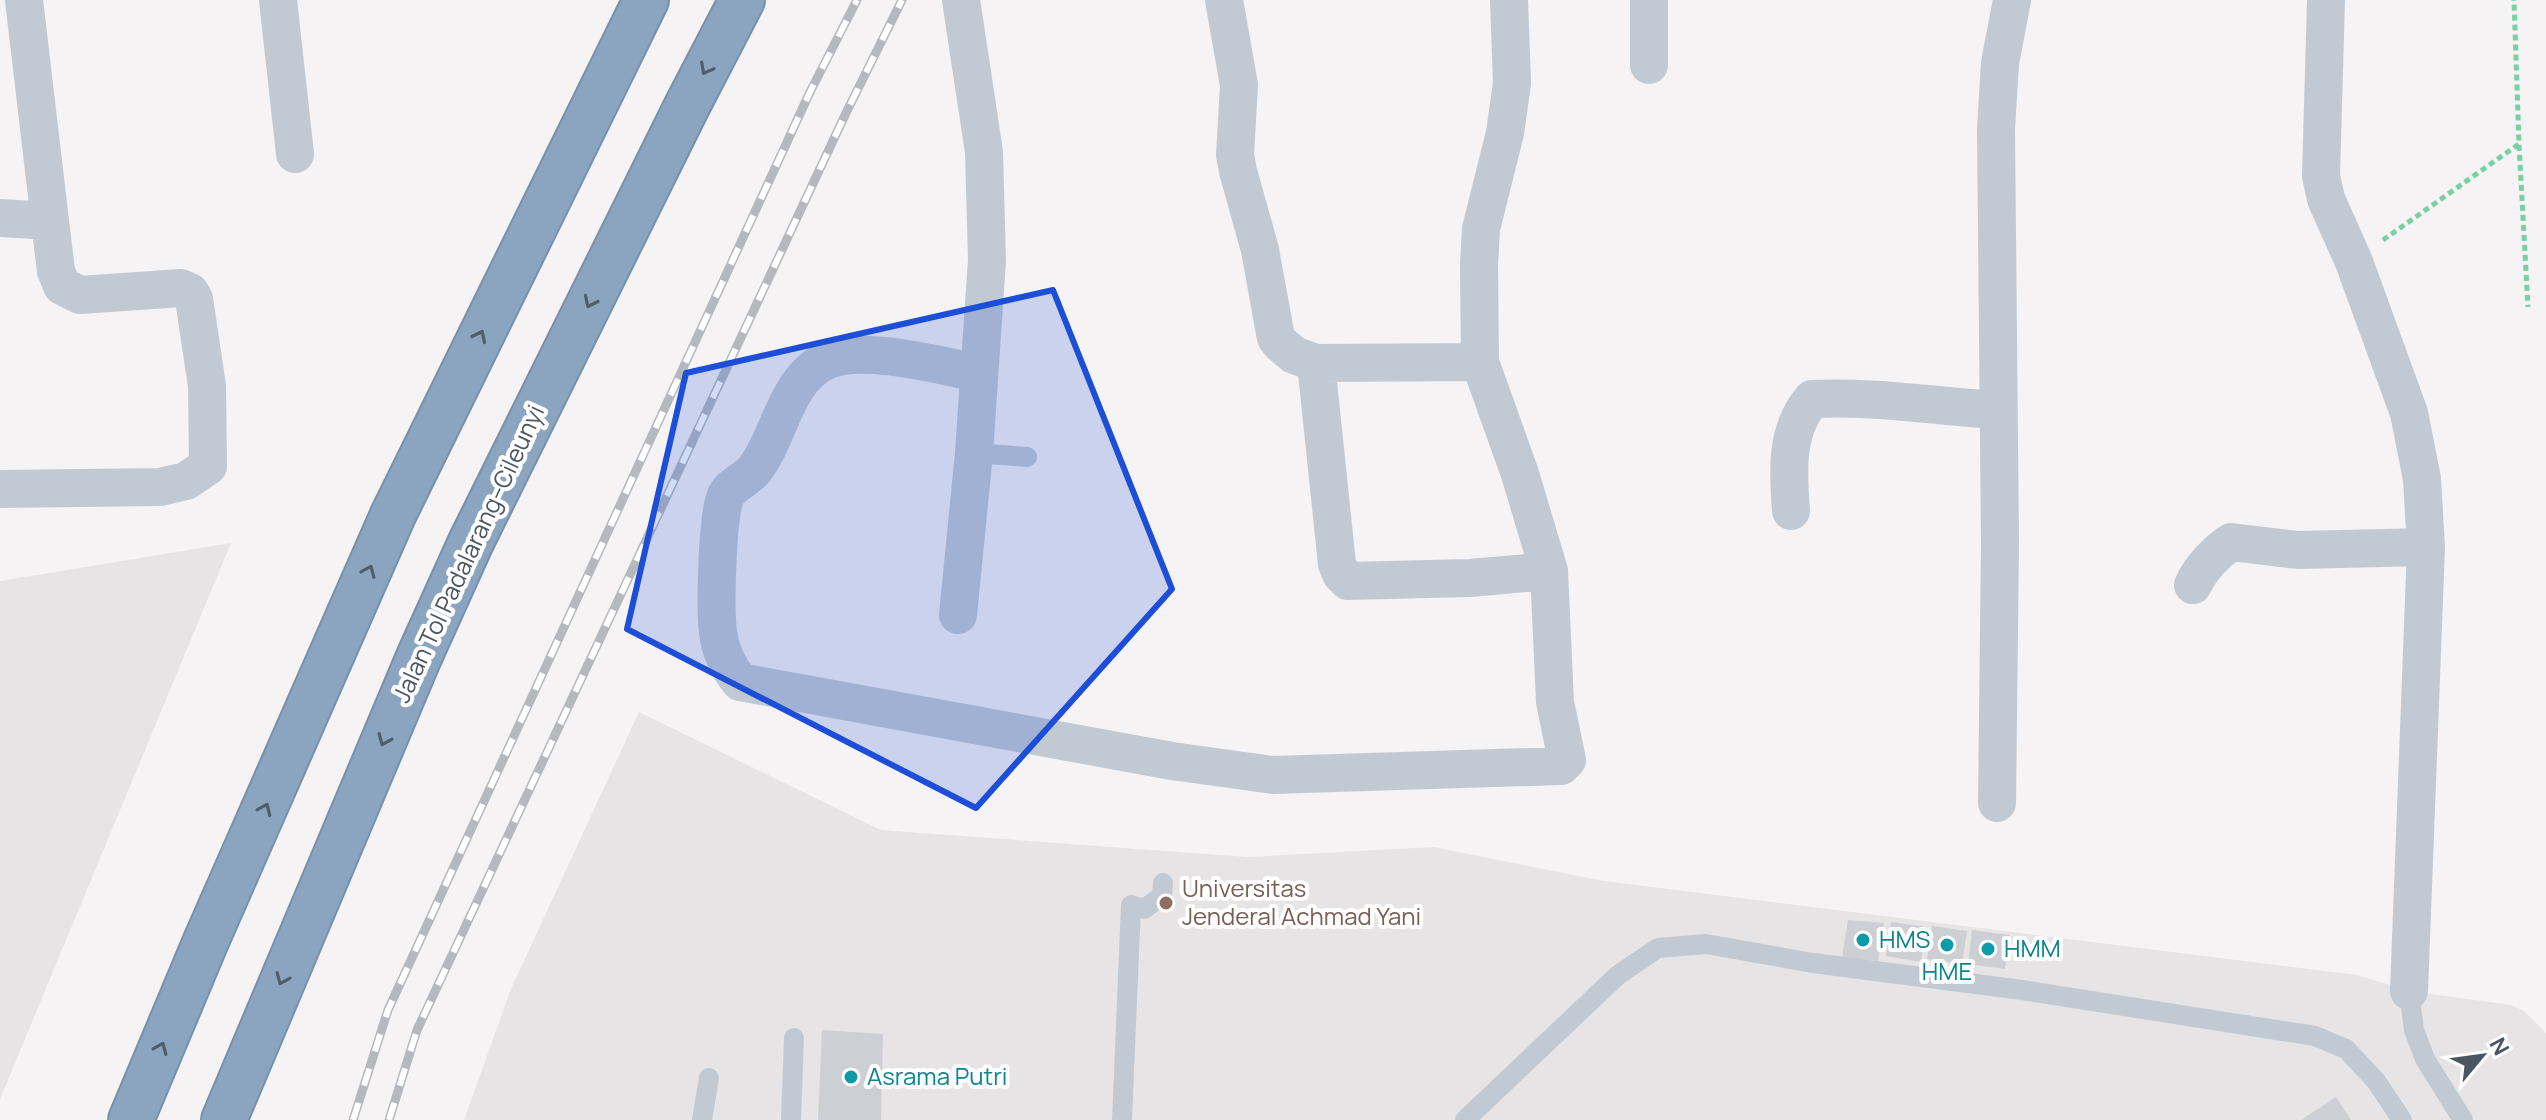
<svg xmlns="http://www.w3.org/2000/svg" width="2546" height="1120" font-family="Manrope,sans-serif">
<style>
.education{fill:#e6e4e5}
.building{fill:#cdcfd5}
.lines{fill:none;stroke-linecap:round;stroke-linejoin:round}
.highway-casing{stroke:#7690ad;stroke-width:48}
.path{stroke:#7ad0a6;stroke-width:5;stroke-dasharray:6 4;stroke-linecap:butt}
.lane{stroke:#c1cad2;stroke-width:20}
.street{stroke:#c1cad2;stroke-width:38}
.highway{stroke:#8ba5c1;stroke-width:44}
.rail-casing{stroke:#b5b8bd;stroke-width:9}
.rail{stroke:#fff;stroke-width:6;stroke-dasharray:18;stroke-linecap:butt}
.oneway{stroke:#505e6b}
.marked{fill:#1d4ed8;fill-opacity:0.2;stroke:#1d4ed8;stroke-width:6;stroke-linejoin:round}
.education-dot{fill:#8d6e63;stroke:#fff;stroke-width:3}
.culture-dot{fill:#0f9aa8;stroke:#fff;stroke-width:3}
.labels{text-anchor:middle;stroke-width:8;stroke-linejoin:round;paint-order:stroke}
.street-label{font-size:24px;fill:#4a5661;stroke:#fff}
.education-label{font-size:24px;fill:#785e54;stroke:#fff;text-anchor:start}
.culture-label{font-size:24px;fill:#0d838f;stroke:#fff;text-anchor:start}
</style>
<rect width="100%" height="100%" fill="#f5f3f3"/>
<!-- education -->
<path class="education" d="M231,543L0,1099V581Z
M639,712L881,830L1247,857L1434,847L1604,881L2357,975L2409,991L2511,1005L2524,1011L2546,1033V1120H464L511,989Z"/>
<!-- building -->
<path class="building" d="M1848,920L1884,923L1878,961L1842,958Z
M1891,922L1926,927L1921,962L1886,956Z
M1932,926L1967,931L1962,964L1927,959Z
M1972,930L2009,935L2005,969L1968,964Z
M822,1030L883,1034L881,1120H818Z
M2336,1097L2351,1120H2301Z"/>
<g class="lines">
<!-- highway casing -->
<g class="highway-casing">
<path id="highway" d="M131,1120L206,941L393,515L646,0
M224,1120L419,657L471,542L687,106L742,0"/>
</g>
<!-- path -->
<path class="path" d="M2519,145L2528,307
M2383,240L2519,144L2514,0"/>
<!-- lane -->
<path class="lane" d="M974,453L1027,457
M2409,991L2414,1030L2425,1059L2463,1120
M702,1120L709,1078
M791,1120L794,1038
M1122,1120L1131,905L1144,909L1162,896L1163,883
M1465,1120L1618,975L1658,948L1706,944L1813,963L2022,990L2315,1036L2346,1049L2376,1081L2402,1120"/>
<!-- street -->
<path class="street" d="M24,0L50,221
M278,0L295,154
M1224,0L1239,85L1235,155L1238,171L1260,250L1276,338L1281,344L1294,355L1316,363L1480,362L1479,265L1481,229L1505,133L1512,83L1509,0
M2326,0L2321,176L2326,199L2354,262L2409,413L2422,479L2426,547L2409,991
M1649,65V0
M0,218L50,221L56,271L62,286L80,295L181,288L190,292L194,299L207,386L208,466L186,481L160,487L0,489
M1316,363L1337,564L1341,574L1348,581L1470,578L1549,571
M979,373C940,366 864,345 828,360C785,378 781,435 755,469C747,480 729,485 725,498C717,520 715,609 718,632C720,651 728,667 740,682L1172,761L1273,775L1561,766L1567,760L1555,702L1549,571L1520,474L1480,362
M1791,511C1788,472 1785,431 1812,399C1874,396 1935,406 1997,410
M2193,585C2200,569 2216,552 2231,542L2298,550L2426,547
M958,615L974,453L987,260L984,152L961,0
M1997,803L2000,543L1996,129L2000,63L2012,0"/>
<!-- highway -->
<use href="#highway" class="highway"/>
<!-- rail casing -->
<g class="rail-casing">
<path id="rail" d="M353,1120L388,1010L810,92L857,0
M389,1120L417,1030L846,113L902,0"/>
</g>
<!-- rail -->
<use href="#rail" class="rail"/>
</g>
<!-- one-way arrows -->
<defs><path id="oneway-chevron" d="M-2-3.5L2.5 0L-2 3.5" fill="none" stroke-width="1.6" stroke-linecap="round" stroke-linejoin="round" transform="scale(2)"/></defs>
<g class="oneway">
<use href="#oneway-chevron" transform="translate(706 69) rotate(118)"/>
<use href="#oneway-chevron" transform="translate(590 302) rotate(116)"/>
<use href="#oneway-chevron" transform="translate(480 336) rotate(-64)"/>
<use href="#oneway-chevron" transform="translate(369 571) rotate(-67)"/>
<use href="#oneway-chevron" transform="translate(384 740) rotate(113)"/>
<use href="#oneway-chevron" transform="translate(265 809) rotate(-66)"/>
<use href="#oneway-chevron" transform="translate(282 979) rotate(113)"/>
<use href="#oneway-chevron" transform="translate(161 1048) rotate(-67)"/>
</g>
<!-- marked area -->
<path class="marked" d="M1053,290L1172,589L976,808L627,629L686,373Z"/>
<!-- markers -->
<circle class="education-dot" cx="1166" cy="903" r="8"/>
<g class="culture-dot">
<circle cx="1863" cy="940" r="8"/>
<circle cx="1947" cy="945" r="8"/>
<circle cx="1988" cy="949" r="8"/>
<circle cx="851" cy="1077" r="8"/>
</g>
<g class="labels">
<!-- street labels -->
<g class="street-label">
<text transform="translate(469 554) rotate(-65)" y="8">Jalan Tol Padalarang–Cileunyi</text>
</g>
<!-- education labels -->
<g class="education-label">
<text x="1182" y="897">Universitas<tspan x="1182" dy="28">Jenderal Achmad Yani</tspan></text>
</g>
<!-- culture labels -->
<g class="culture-label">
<text x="1879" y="948">HMS</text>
<text x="2004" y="957">HMM</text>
<text x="1947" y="980" text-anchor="middle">HME</text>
<text x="867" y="1085">Asrama Putri</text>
</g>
</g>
<!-- north arrow -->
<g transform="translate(2482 1056) rotate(61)" stroke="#ffffff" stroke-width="6" paint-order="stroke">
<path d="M0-6L14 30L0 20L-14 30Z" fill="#4a5661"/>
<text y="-12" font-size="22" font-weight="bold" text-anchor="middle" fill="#4a5661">N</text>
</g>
</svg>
